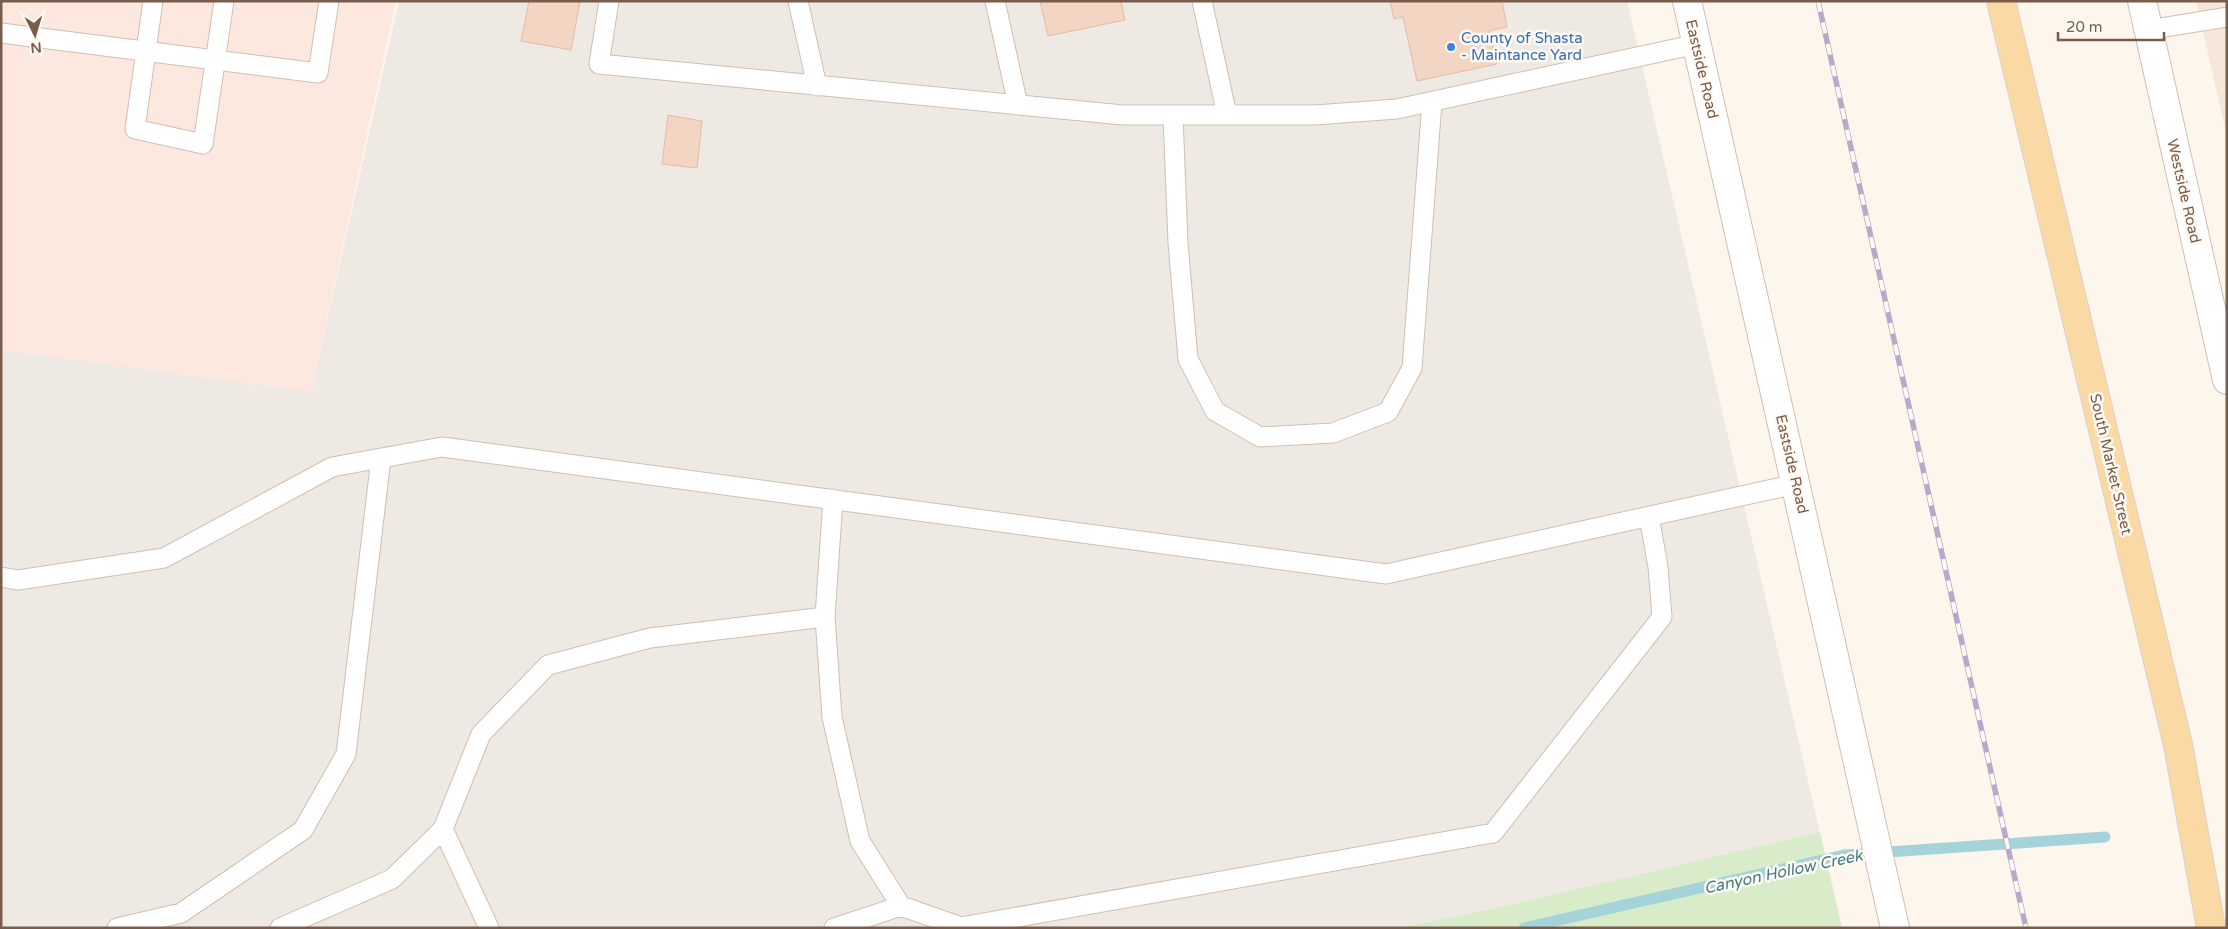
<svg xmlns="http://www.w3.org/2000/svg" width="2228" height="929" font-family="'Varela Round',sans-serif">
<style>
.residential{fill:#f5e8da}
.commercial{fill:#fde8e0}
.industrial{fill:#efe9e4}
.green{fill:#d8ecc9}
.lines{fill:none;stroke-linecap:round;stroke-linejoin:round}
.stream{stroke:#a5d3da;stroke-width:11}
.building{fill:#f3d5c3;stroke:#e6bba3}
.service-casing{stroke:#d1beb0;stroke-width:21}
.tertiary-casing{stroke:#d1beb0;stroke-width:30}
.primary-casing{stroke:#dad1cd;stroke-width:30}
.service{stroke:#fff;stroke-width:19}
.tertiary{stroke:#fff;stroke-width:28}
.primary{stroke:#fbd9a5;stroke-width:28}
.rail-casing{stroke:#b9a8c9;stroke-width:5.5}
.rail{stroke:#fffaf3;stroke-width:4;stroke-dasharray:11;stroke-linecap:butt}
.shop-dot{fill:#3f7fe0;stroke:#fffaf3;stroke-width:2}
.labels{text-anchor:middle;stroke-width:5;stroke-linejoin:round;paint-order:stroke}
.shop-label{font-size:15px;fill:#366cbe;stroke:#fffaf3;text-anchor:start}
.street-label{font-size:15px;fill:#7a5c4d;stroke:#fffaf3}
.water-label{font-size:16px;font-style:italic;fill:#437c86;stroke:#fffaf3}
</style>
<rect width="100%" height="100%" fill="#fdf6ec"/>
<!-- residential -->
<path class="residential" d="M2196,1H2227V136Z"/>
<!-- commercial -->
<path class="commercial" d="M1,1H396L311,392L1,350Z"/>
<!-- industrial -->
<path class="industrial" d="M399,1H1627L1842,928H1V350L311,392Z"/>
<!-- green -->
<path class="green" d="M1820,832L1842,928H1400L1501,907Z"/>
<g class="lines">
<!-- stream -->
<path class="stream" d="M1524,928L1844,855L2105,837"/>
</g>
<!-- building -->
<path class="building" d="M529,1H580L571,50L521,41Z
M1040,1H1121L1125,20L1048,36Z
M1390,1H1502L1507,27L1489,31L1497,64L1417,81L1403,17L1394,19Z
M668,115L702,121L697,168L662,164Z"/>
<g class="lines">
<!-- service casing -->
<g class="service-casing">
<path id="service" d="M153,1L135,129L203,144L224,1
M609,1L599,64L1123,115H1315L1397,109L1697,44
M798,1L817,86
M995,1L1018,105
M1202,1L1227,115
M2148,30L2227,17
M1,33L318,73L329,1
M1173,115L1178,243L1188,359L1215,411L1260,437L1333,433L1388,412L1412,368L1432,102
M833,499L825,617L832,717L860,841L901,906L961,927L1493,833L1662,617L1658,567L1649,516
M1,577L18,580L164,558L332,467L442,447L1386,574L1796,484
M443,829L489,928
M117,928L181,913L303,830L346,754L381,458
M280,928L392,879L443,829L481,734L548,665L650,638L825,617
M834,928L901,906"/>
</g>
<!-- tertiary casing -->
<g class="tertiary-casing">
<path id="tertiary" d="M1687,1L1895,928
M2142,1L2227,380"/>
</g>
<!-- primary casing -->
<g class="primary-casing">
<path id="primary" d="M2001,1L2178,745L2211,928"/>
</g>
<!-- service -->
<use href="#service" class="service"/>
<!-- tertiary -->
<use href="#tertiary" class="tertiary"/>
<!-- primary -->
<use href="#primary" class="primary"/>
<!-- rail casing -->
<g class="rail-casing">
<path id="rail" d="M1818,1L2026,928"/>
</g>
<!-- rail -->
<use href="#rail" class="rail"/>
</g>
<!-- markers -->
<circle class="shop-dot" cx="1451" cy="47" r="5"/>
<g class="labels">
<!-- shop labels -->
<g class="shop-label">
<text x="1461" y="43">County of Shasta<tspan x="1461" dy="17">- Maintance Yard</tspan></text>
</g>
<!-- street labels -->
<g class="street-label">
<text transform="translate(1702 69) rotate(77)" y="5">Eastside Road</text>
<text transform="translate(2184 191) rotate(77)" y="5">Westside Road</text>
<text transform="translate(1792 464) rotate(77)" y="5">Eastside Road</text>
<text transform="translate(2111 464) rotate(77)" y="5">South Market Street</text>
</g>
<!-- water labels -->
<g class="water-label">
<text transform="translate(1783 871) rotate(-12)" y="6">Canyon Hollow Creek</text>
</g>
</g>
<!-- border -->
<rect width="2228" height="929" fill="none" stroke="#7a5c4d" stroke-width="5"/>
<!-- north arrow -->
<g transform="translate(35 35) rotate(175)" stroke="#fffaf3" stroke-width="4" paint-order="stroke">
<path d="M0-4L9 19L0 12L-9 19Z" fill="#7a5c4d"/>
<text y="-8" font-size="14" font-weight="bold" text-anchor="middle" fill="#7a5c4d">N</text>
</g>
<!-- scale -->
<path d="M2058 32v8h106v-8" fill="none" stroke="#7a5c4d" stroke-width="2.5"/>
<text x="2066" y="32" font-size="15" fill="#7a5c4d" stroke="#fffaf3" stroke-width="4" paint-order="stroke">20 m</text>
</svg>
